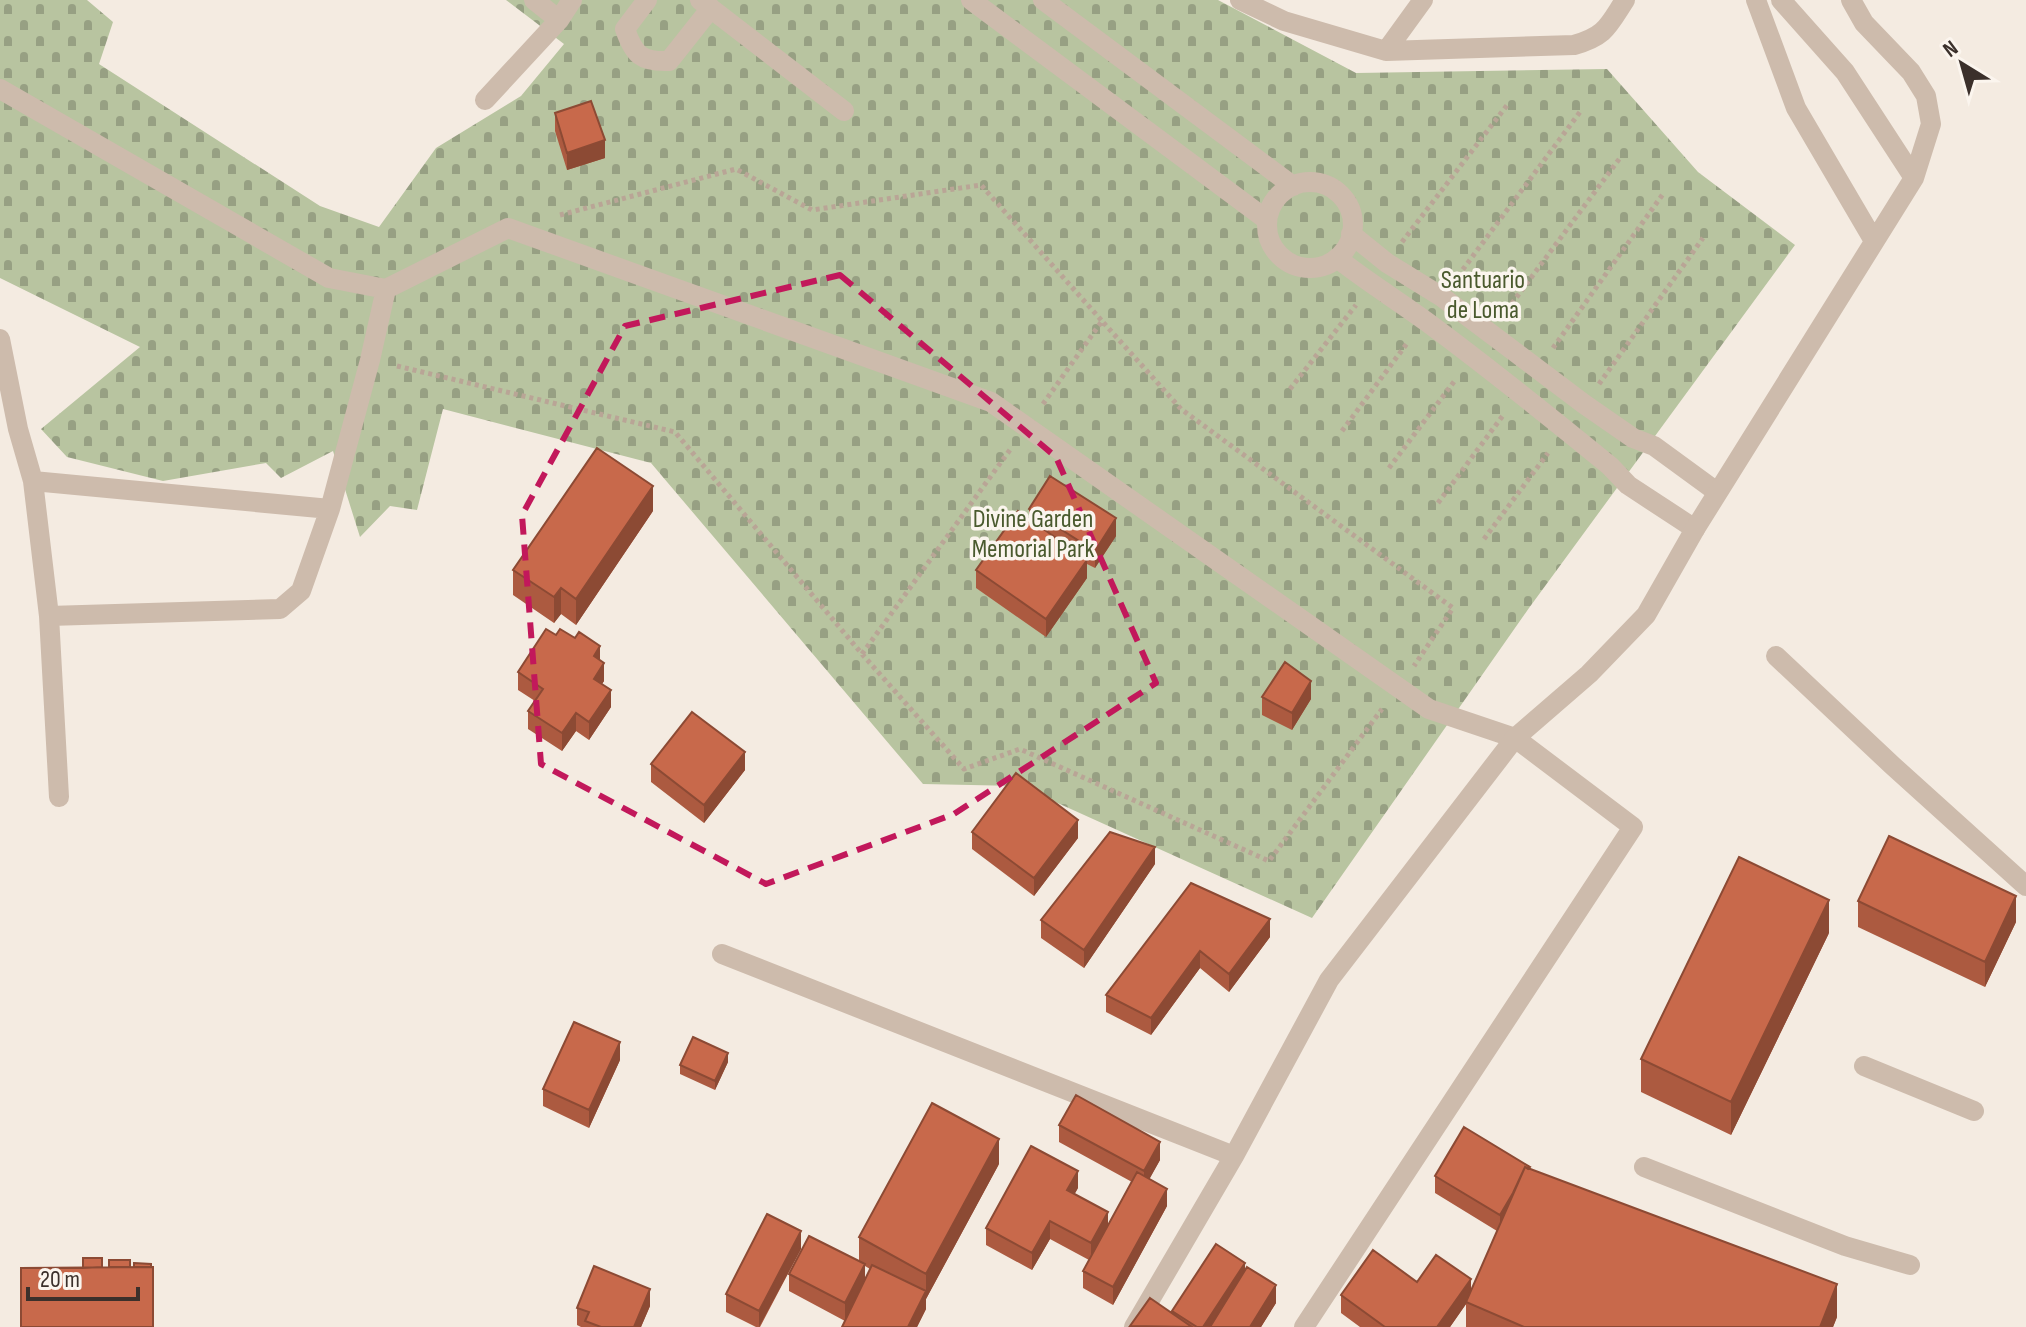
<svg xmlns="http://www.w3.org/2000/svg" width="2026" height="1327" font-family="'Sofia Sans Condensed',sans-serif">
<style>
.cemetery{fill:url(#cemetery-stones)}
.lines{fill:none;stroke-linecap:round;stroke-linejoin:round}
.path{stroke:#b9a596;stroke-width:5;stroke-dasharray:4 4;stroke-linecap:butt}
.service{stroke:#cdbbac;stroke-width:20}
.minor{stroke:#cdbbac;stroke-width:20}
.wall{fill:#ac5a40;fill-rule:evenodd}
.shaded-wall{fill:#8c4a34}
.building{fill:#c8694b;stroke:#8c4a34;stroke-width:2}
.marked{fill:none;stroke:#c2185b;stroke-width:6;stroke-dasharray:16 10;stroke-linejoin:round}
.labels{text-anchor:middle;stroke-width:7;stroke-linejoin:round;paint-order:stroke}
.park-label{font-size:26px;fill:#4a5a2e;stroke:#fbf5ee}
</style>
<defs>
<pattern id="cemetery-stones" width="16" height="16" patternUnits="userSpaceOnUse" patternTransform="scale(2)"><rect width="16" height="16" fill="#b8c4a0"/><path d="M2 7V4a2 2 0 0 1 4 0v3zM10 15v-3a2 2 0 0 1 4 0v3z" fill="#97a083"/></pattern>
</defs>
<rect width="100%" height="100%" fill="#f4ebe1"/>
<!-- cemetery -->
<path class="cemetery" d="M0,0H87L113,22L99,64L320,206L379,227L436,148L521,96L564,44L506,0H1218L1356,73L1607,69L1698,172L1795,245L1529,608L1312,918L1020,786L923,784L651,463L443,409L417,510L390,506L360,537L333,451L281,478L266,463L163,481L67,457L41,429L140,347L0,278Z"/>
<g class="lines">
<!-- path -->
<path class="path" d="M560,215L736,169L812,210L981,185L1102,321
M1402,242L1508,104
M1458,276L1580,112
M1507,310L1620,158
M1553,348L1663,194
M397,366L675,432L862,654L964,769L1020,749L1269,861L1382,709
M1599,384L1703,238
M1290,389L1356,305
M1043,404L1102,321L1181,409L1453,608L1414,666
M1342,431L1408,342
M1389,468L1456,379
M1438,503L1504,414
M1484,539L1548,453
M862,654L1012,447"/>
<!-- service -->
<path class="service" d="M534,0L559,20
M647,0L625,29C634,55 641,62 669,61L711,8
M700,0L844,111
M971,0L1267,220
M1043,0L1293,186
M0,89L329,278L386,289L508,228L991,402L1429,709L1515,738
M485,100L559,20L572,0
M1267 225a43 43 0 1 1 86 0a43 43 0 1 1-86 0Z
M1351,234L1387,263L1442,297L1584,404L1633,438L1654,446L1717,492
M1337,258C1366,281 1397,300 1427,322C1489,368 1550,417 1610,466L1628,485L1695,529
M0,339L18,429L33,481L49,616L59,797
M33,481L330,509
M49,616L280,609L301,591L330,509L370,360L386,289
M1776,656L1893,766L2026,886
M1864,1066L1974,1111
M1644,1167L1845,1246L1910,1265"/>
<!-- minor -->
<path class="minor" d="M1240,0L1284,21L1386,51L1574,45C1606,36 1608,26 1625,0
M1756,0L1796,108L1874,241
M1781,0L1845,72L1914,178
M1386,51L1423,0
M722,954L1234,1156
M1134,1327L1234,1156L1329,980L1515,738L1589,674L1646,615L1695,529L1914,178L1931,124L1926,96L1911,72L1864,23L1851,0
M1304,1327L1633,827L1515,738"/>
</g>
<!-- wall -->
<path class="wall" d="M555,113L605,158L567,170L555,131Z
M1029,509L1116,536L1095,568L1087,564V578L1046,637L976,588V570L1029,519Z
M653,511L576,625L561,614L554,623L513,595V570Z
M600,660L604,681L602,684L611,707L589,740L576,731L562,751L528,729V711L535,701L518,690V672Z
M1262,697L1311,699L1292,730L1262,715Z
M651,764L745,770L704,823L651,782Z
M972,832L1078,838L1034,896L972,849Z
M1155,864L1084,968L1041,938V920Z
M1191,883L1270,937L1229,992L1200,968L1151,1035L1106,1012V995Z
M1858,901L2016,922L1985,987L1858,927Z
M1829,933L1731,1135L1641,1092V1059Z
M620,1060L589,1128L543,1106V1089Z
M728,1062L715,1090L680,1074V1065Z
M1059,1125L1160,1160L1149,1179L1167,1206L1113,1305L1083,1288V1271L1089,1260L1050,1239L1032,1270L986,1245V1228L1078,1188L1074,1194L1108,1226L1132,1182L1059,1142Z
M999,1164L926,1299V1309L917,1327H842L845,1321L789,1291V1274L859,1261V1237ZM865,1266L870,1269L865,1278Z
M1530,1169L1837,1317L1833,1327H1466V1304L1450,1327H1360L1341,1313V1295L1471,1290L1497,1231L1435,1193V1176Z
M801,1249L760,1327H756L726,1312V1294Z
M1245,1271L1276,1303L1261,1327H1130L1172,1313V1311Z
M650,1306L641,1327H581L577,1325V1308Z"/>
<!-- shaded-wall -->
<path class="shaded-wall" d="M605,140V158L567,170V153Z
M653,486V511L576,625V599Z
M1116,518V536L1095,568V551Z
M1087,560V578L1046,637V619Z
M561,588V614L554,623V597Z
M600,646V664L594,656Z
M604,663V681L594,696V679Z
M1311,681V699L1292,730V713Z
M611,690V707L589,740V722Z
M576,713V731L562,751V733Z
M745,752V770L704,823V805Z
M1078,820V838L1034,896V878Z
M1155,847V864L1084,968V950Z
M2016,896V922L1985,987V962Z
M1829,900V933L1731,1135V1102Z
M1270,919V937L1229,992V974Z
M1200,951V968L1151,1035V1018Z
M620,1042V1060L589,1128V1110Z
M728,1053V1062L715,1090V1081Z
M999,1139V1164L926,1299V1274Z
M1160,1142V1160L1144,1189V1171Z
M1530,1167V1184L1500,1233V1215Z
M1078,1171V1188L1067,1208V1190Z
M1167,1189V1206L1113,1305V1287Z
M1108,1212V1230L1091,1261V1243Z
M1050,1221V1239L1032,1270V1253Z
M801,1231V1249L759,1327V1311Z
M1245,1263V1281L1214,1327H1203Z
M865,1264V1282L845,1321V1303Z
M1471,1279V1297L1450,1327H1437Z
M1837,1284V1317L1833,1327H1820Z
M1276,1285V1303L1261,1327H1250Z
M650,1289V1306L641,1327H634Z
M926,1291V1309L917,1327H908Z"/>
<!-- building -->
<path class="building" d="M591,101L605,140L567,153L555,113Z
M597,448L653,486L576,599L561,588L554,597L513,570Z
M1050,476L1116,518L1095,551L1029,509Z
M1018,511L1087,560L1046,619L976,570Z
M546,629L556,635L560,629L575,638L579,632L600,646L594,656L604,663L594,679L611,690L589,722L576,713L562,733L528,711L543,689L518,672Z
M1285,662L1311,681L1292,713L1262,697Z
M692,712L745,752L704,805L651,764Z
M1016,773L1078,820L1034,878L972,832Z
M1110,832L1155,847L1084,950L1041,920Z
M1889,836L2016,896L1985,962L1858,901Z
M1739,857L1829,900L1731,1102L1641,1059Z
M1191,883L1270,919L1229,974L1200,951L1151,1018L1106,995Z
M574,1022L620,1042L589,1110L543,1089Z
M693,1037L728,1053L715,1081L680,1065Z
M1076,1095L1160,1142L1144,1171L1059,1125Z
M932,1103L999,1139L926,1274L859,1237Z
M1464,1127L1530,1167L1528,1169L1525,1167L1513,1193L1500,1215L1435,1176Z
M1031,1146L1078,1171L1067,1190L1108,1212L1091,1243L1050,1221L1032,1253L986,1228Z
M1525,1167L1837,1284L1820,1327H1524L1466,1302Z
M1137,1172L1167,1189L1113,1287L1083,1271Z
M767,1214L801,1231L759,1311L726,1294Z
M809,1236L865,1264L845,1303L789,1274Z
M1216,1244L1245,1263L1203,1327H1197L1172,1311Z
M1373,1250L1417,1282L1436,1255L1471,1279L1437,1327H1385L1341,1295Z
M83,1258H102V1267L83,1268Z
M109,1260H130V1267H109Z
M134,1263L151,1264V1267H134Z
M872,1265L926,1291L908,1327H842Z
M594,1266L650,1289L634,1327H601L585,1321L589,1312L577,1308Z
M153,1267V1327H21V1268Z
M1247,1267L1276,1285L1250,1327H1210Z
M1150,1298L1192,1327L1130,1326Z"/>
<!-- marked area -->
<path class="marked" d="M840,275L1056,457L1156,683L954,814L766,884L541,764L522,515L625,326Z"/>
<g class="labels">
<!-- park labels -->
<g class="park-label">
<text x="1483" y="288">Santuario<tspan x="1483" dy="30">de Loma</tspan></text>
<text x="1033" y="527">Divine Garden<tspan x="1033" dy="30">Memorial Park</tspan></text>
</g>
</g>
<!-- north arrow -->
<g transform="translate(1962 64) rotate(323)" stroke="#fbf5ee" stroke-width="6" paint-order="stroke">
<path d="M0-6L14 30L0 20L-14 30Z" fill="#3b302b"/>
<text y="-12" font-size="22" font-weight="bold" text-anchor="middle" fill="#3b302b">N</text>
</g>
<!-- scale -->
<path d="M28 1287v12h110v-12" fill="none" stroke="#3b302b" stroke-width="4"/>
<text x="40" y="1287" font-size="24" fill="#3b302b" stroke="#fbf5ee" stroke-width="6" paint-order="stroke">20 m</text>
</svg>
